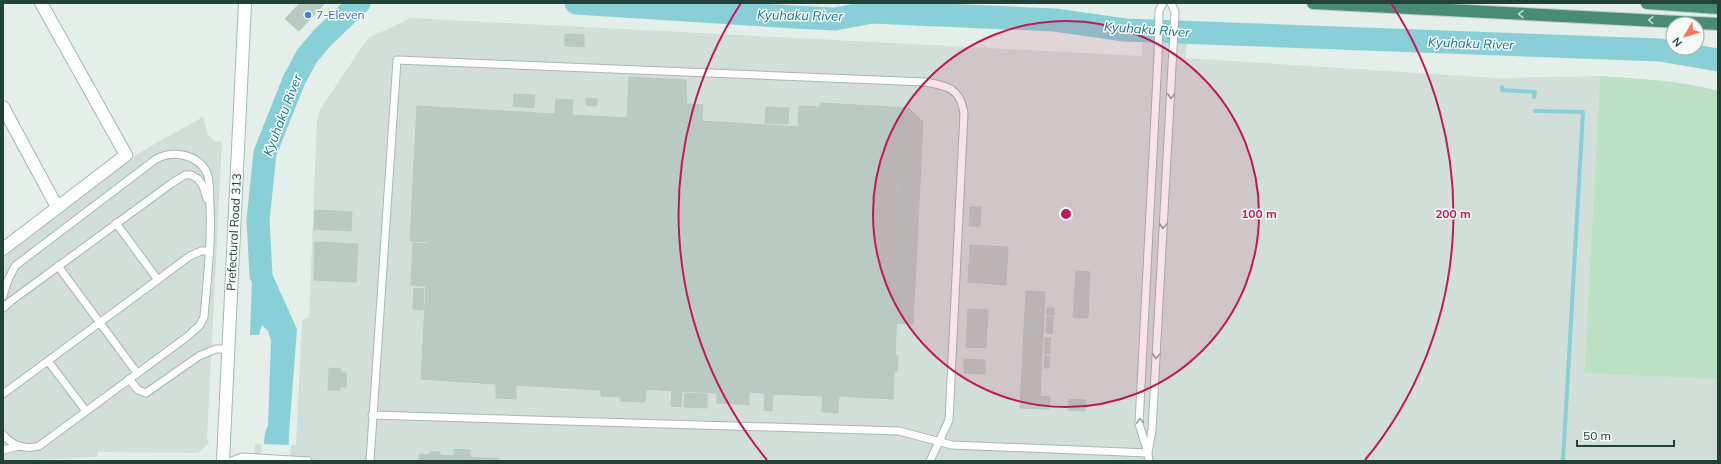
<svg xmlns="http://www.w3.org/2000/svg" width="1721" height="464" font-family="Mulish,sans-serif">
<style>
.built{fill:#d2dfd8}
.green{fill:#bce1c4}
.water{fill:#89cfd7}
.pier{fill:#e4efe9}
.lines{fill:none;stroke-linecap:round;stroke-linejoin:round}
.stream{stroke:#89cfd7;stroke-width:4}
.river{stroke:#89cfd7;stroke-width:23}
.building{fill:#b9cac2;stroke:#b6c9c0}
.service-casing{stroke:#a6b8b0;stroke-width:9}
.minor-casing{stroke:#a6b8b0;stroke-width:14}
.secondary-casing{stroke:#a1bbb1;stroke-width:14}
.trunk-casing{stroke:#c1cac7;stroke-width:14}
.service{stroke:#fff;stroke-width:7}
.minor{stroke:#fff;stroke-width:12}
.secondary{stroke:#fff;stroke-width:12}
.trunk{stroke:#488c78;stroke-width:12}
.oneway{stroke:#c1d9d2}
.oneway2{stroke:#90a09b}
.ring{fill:none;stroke:#c2185b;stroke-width:2}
.shop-dot{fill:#3f7fe0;stroke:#f5faf8;stroke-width:1.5}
.labels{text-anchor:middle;stroke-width:3;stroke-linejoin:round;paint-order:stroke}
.shop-label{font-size:12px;fill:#366cbe;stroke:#f5faf8;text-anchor:start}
.street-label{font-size:12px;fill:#224237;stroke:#f5faf8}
.water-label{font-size:13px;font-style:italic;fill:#177783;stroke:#f5faf8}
.centre{fill:#c2185b;stroke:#f5faf8;stroke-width:2}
.ring-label{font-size:12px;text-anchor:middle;font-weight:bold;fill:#c2185b;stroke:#f5faf8;stroke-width:3;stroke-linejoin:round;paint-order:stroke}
</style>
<rect width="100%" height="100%" fill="#e4efe9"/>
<!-- built -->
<path class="built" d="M411,18L1142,56L1143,20L1187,23L1186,58L1497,78L1600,76L1584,372L1718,379V461H254L255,444L296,445L302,320L309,317L317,120L321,108L368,38Z
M203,117L208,135L214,141L222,142L207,437L209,443L198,453L98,452L97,457L3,461V255L137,154Z"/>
<!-- green -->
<path class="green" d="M1600,76C1639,79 1680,80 1718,91V379L1584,373Z"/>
<!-- water -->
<path class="water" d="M259,245L297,329L289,433L288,461H262L265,433L268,425L271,340L268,331L262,325L259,335H250L253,253Z"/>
<!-- pier -->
<path class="pier" d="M262,444L291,445L290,461H260Z"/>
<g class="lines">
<!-- stream -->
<path class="stream" d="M1502,87V90L1535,92L1534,97
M1535,111L1583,112L1563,461"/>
<!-- river -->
<path class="river" d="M576,3L794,17L835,19L872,12L1055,20L1125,30L1660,50L1718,60
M261,275L258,220L265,153L294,80L307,56L322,38L359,3"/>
</g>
<!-- building -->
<path class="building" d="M300,3L324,4L299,31L285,19Z
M565,34L584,35V47L565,46Z
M629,77L686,80L687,103L628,100Z
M514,94L535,95L534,108L513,106Z
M586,98L597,99V106L586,105Z
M556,99L573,100L572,115L627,118L628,100L703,105L702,121L798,127L799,106L820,107V117L906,122L895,355H898L897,371H894L893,399L839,396L838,413L822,412L823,396L773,394L772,411L764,410L765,393L749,392V405L717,403V393L682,391L681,407L671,406L672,391L646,389L645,402L621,401V397L601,396V390L516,385V399L496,398V384L421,379L426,286L411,285L413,243L428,244L435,107L555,114Z
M820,103L909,108L923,122L917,244L900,243L906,122L820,117Z
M417,106L434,107L427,242L410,241Z
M766,107L789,108L788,124L765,123Z
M970,207H981L980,226H969Z
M315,210L352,212L351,231L314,229Z
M315,242L358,244L356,282L314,280Z
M900,243L917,244L913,324L896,323Z
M970,245L1008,247L1006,285L968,282Z
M1076,271L1090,272L1088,318L1073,317Z
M414,288L424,289L423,310L413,309Z
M1026,291L1045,292L1040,396L1050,397L1049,409L1020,408Z
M1047,308H1054V315H1047Z
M968,309L988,310L986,348L966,347Z
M1047,317H1053V324H1046Z
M1046,325H1053L1052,334L1046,333Z
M1045,338H1051L1050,346H1045Z
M1045,347H1050V354H1045Z
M1045,356L1050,357L1049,368H1044Z
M964,359L985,360V374L964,373Z
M329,368L341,369V373H346V387H340V390H328Z
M685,393L707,394V408L684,407Z
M1069,399L1086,400L1085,411L1068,410Z
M454,449L470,450V457L499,459V461H419V454L430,455V452H440V455L454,456Z"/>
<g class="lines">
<!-- service casing -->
<g class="service-casing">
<path id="service" d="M1163,3L1159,11L1158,57L1139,424L1148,453L1152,430L1175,12L1171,3
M116,223L158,280
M58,266L137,373
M3,296L8,280L15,266L156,159C173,150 198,154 207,173C211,183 209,196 210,206C212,242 207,280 204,317L200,325L188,336L39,446C25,450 13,446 3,435
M3,308L11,301L172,183L185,175H191L198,179L203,186L207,199
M48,361L86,411
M129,379L138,390L146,393L199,356L216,349H229
M3,394L190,256L201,251H208
M372,415L899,431L952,445L1148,453L1149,461
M3,450L19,446
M232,461L242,457L308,461
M370,461L397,60L925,82C948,86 960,88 964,113L949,420L930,461"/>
</g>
<!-- minor casing -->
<g class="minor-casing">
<path id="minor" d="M3,107L57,207
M3,249L126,155L41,3"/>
</g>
<!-- secondary casing -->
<g class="secondary-casing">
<path id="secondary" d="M223,461L245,3"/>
</g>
<!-- trunk casing -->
<g class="trunk-casing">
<path id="trunk" d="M1313,3L1718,24
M1647,3L1718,8"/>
</g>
<!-- service -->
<use href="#service" class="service"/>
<!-- minor -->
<use href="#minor" class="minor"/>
<!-- secondary -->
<use href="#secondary" class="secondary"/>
<!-- trunk -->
<use href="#trunk" class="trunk"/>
</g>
<!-- one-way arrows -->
<defs><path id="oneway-chevron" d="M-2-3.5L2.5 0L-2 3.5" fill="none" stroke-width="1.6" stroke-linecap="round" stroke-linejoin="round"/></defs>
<g class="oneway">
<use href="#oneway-chevron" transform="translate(1521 14) rotate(-178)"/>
<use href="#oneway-chevron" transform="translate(1651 20) rotate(-177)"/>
</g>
<g class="oneway2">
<use href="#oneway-chevron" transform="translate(1171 96) rotate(93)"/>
<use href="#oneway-chevron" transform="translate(1163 226) rotate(93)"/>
<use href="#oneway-chevron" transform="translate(1156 356) rotate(93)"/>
<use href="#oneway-chevron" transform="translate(1140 421) rotate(-93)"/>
</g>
<!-- distance rings -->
<circle cx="1066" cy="214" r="193" fill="#c2185b" fill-opacity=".12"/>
<g class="ring">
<circle cx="1066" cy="214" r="193"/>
<path d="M767 460A387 387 0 0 1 741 3M1391 3A387 387 0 0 1 1365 460"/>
</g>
<!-- markers -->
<circle class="shop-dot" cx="308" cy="15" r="4"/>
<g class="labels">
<!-- shop labels -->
<g class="shop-label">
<text x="316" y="19">7-Eleven</text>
</g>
<!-- street labels -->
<g class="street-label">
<text transform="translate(234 232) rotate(-87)" y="4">Prefectural Road 313</text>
</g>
<!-- water labels -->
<g class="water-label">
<text transform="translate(800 15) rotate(1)" y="5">Kyuhaku River</text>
<text transform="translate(1147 29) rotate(4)" y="5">Kyuhaku River</text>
<text transform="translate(1471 43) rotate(2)" y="5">Kyuhaku River</text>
<text transform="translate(282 115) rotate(-69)" y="5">Kyuhaku River</text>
</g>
</g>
<circle cx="1066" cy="214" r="6" class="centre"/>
<g class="ring-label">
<text x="1259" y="218">100 m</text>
<text x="1453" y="218">200 m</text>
</g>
<!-- border -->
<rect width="1721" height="464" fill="none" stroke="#224237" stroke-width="8"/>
<!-- north arrow -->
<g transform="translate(1685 36) rotate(232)"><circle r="19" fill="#f5faf8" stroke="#a1b0ab"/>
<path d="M0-3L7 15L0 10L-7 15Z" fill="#fb7555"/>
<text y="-6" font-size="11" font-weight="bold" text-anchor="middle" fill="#224237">N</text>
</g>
<!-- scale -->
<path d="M1577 440v6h97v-6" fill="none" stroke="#224237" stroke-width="2"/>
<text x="1583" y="440" font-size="12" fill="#224237" stroke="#f5faf8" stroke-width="3" paint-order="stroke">50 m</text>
</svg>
